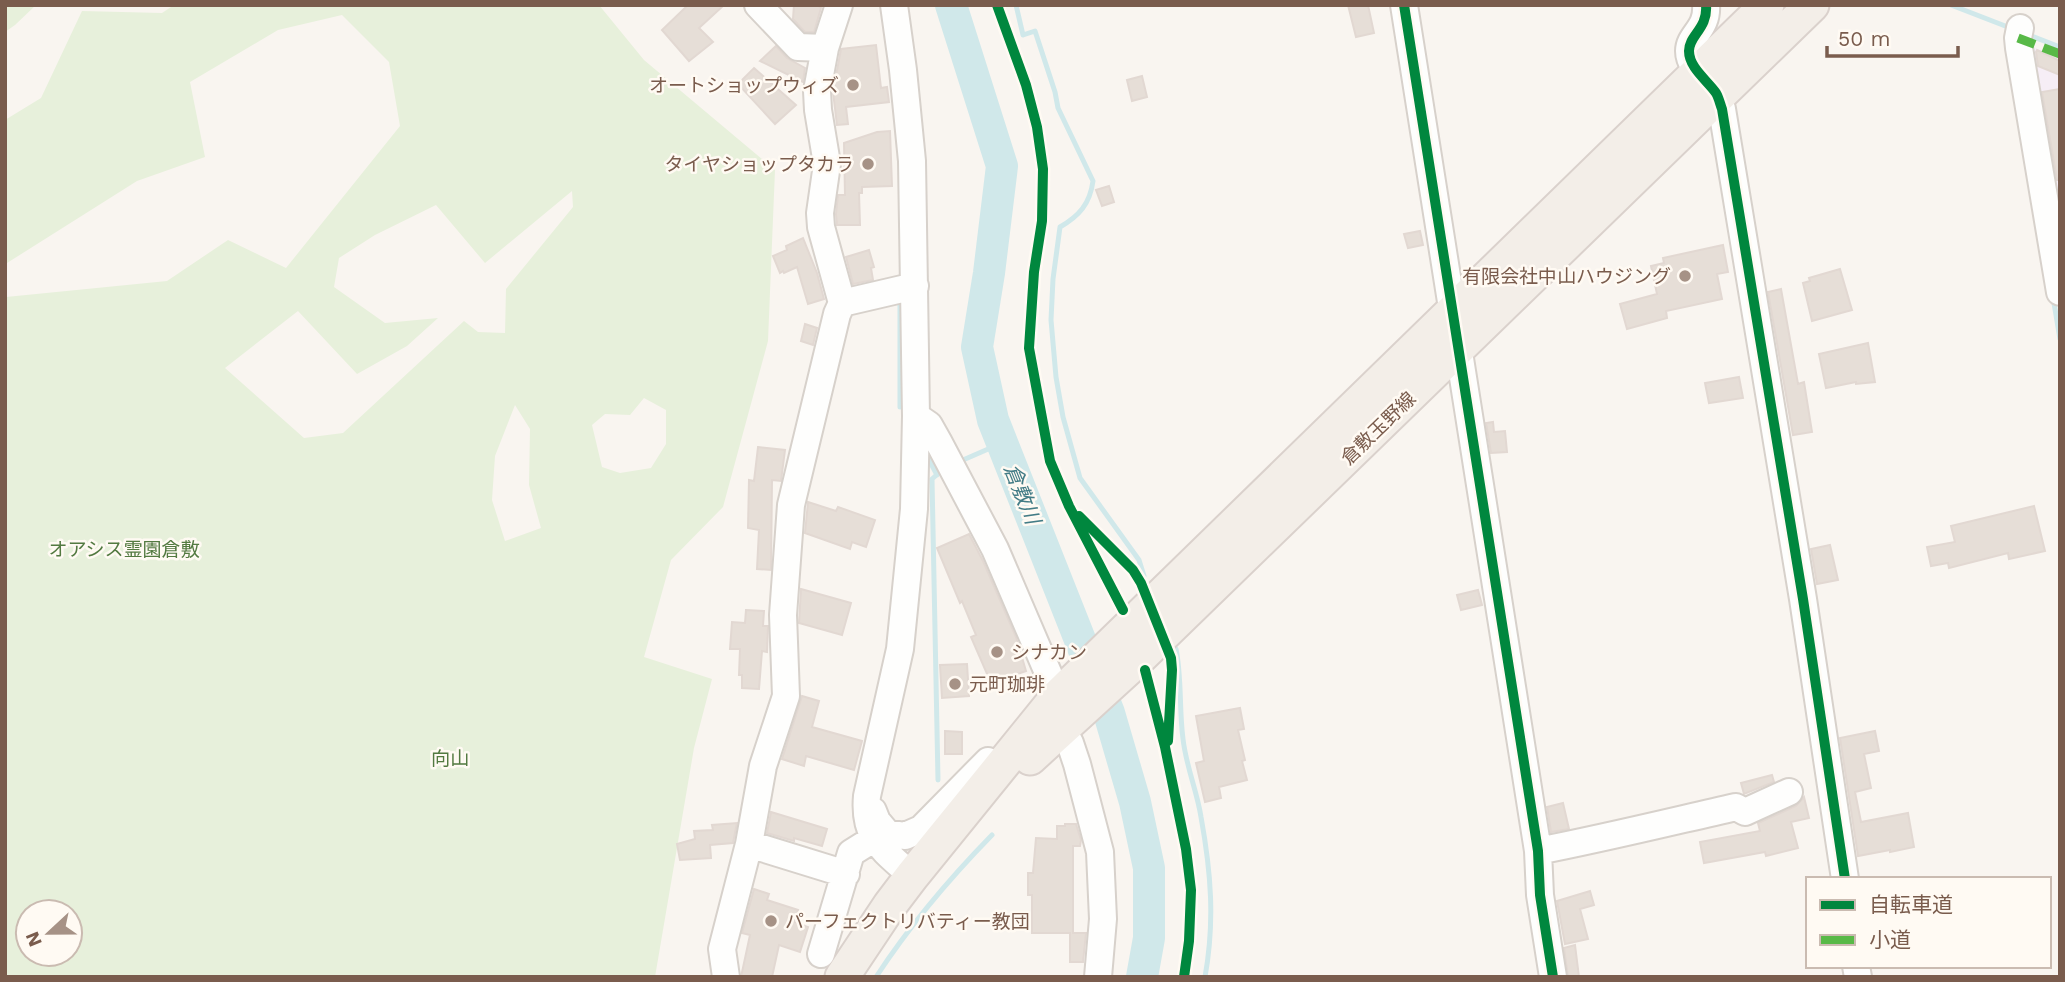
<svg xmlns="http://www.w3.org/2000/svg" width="2065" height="982" font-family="'Work Sans','Noto Sans JP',sans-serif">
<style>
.education{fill:#f6eef6}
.green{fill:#e7f0db;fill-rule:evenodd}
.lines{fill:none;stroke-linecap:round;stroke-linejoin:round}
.stream{stroke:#d0e8ea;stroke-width:5}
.river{stroke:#d0e8ea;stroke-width:32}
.building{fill:#e6ded7;stroke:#e2d8d2;stroke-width:2}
.minor-casing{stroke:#d7d1cb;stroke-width:30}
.major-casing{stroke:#dad1cc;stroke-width:37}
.minor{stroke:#fefefd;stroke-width:26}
.major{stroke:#f3eee8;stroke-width:33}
.quiet{stroke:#58b947;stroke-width:9;stroke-dasharray:18 9;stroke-linecap:butt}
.cycleway-casing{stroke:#fffaf3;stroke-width:15}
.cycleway{stroke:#00873e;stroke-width:10}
.poi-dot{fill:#a69286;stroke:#fffaf3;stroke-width:2.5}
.labels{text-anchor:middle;stroke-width:5;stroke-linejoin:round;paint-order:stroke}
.poi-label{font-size:19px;fill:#7a5c4d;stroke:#fffaf3;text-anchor:end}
.street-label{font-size:19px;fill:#7a5c4d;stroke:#fffaf3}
.park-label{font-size:19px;fill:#537a41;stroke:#fffaf3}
.water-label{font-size:21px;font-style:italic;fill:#437c86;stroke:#fffaf3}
</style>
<rect width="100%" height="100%" fill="#f9f5f0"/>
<!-- education -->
<path class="education" d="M2023,43L2060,57V266Z"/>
<!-- green -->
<path class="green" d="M5,5H36L15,25L5,32Z
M174,5H599L644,60L775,170L768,341L723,507L671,560L644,657L712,679L694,748L655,977H5V120L41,98L82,11L162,13ZM342,15L389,62L400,126L286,268L228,240L167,281L6,297L7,263L137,181L205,157L190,82L278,30ZM572,191L573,207L506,289L505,333L478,332L464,321L343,433L304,438L225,368L298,311L357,374L407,346L438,318L385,323L334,287L339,258L375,235L436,205L485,263ZM644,398L666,410V444L651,468L620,473L602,467L592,425L605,414L630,415ZM515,405L530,429L529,485L541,528L505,541L492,500L495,456ZM28,912H70V954H28Z"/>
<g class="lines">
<!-- stream -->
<path class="stream" d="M1016,5L1023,35L1035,31L1055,92L1058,108L1093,181C1090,204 1079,216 1060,227L1053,279L1051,320L1056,377L1063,417L1080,478L1139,560L1144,576
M1951,5L2013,29
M2026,34L2060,47
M2053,297L2060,339
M900,407V298
M927,456L937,475
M963,460L1002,443
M1176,649C1182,679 1179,709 1183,739C1186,766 1197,791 1201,817C1211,872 1215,921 1205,977
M938,780L932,479L941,471
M876,977C910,925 949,879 992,835"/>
<!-- river -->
<path class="river" d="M951,5L1002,166L989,273L977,347L993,420L1109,713L1135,802L1149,868V938L1142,977"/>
</g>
<!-- building -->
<path class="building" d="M688,5H724L699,28L713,42L689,61L662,30Z
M794,5H817L821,8L814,32H805L793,19Z
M1348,5H1368L1374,33L1356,37Z
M876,45L881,88L887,87L889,102L846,107L848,124L837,125L833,92L841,49Z
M776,46L787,58L805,68L803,82L760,61Z
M2037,50L2060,61V75L2038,66L2036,52Z
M754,68L796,105L775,124L738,84Z
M1142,76L1147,97L1132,101L1127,80Z
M2060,89V180H2057L2042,92Z
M890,131L892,186L862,187V193H859L860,225H837L836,214L838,195H845L844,143L877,132Z
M1109,186L1114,202L1102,206L1096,190Z
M1420,231L1423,245L1408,248L1404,234Z
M803,238L817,273L824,299L808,304L797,267L784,273L783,271L780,273L773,256L787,250L786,246Z
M1723,245L1728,272L1717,274L1722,299L1666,311L1667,318L1627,329L1620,304L1657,294L1651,266L1664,263L1663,258Z
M869,250L874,267L871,268L873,280L853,284L846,257Z
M1840,269L1852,310L1812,321L1803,283L1810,281L1809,278Z
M1781,289L1798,384L1804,382L1812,432L1793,435L1768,292Z
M805,324L817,328L813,345L801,341Z
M1868,343L1875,382L1856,384V382L1826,388L1819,354Z
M1739,377L1743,398L1709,403L1705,383Z
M1493,422L1494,432L1505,431L1507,452L1491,453L1486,423Z
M758,447L785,450L781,481L772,480L771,570L757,569L759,530L748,528L749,480L754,481Z
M808,502L836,511L838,507L875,520L866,547L852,542L850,549L805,533Z
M2034,506L2045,551L2009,559L2008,553L1949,568L1948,563L1931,566L1927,547L1955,542L1951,526Z
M969,534L983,561L1016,637L1026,671L991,683L971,637L976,635L962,601L960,603L937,548Z
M1830,545L1838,580L1817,584L1811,549Z
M801,589L851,603L842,635L799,623Z
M1478,590L1482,605L1461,610L1457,595Z
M746,610L764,611L763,626H768L767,652L762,651L759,689L742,688V675H739L740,649H730L732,622L745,623Z
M967,664L969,696L942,698L940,665Z
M802,696L819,701L812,727L862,741L854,770L806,756L804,766L782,759Z
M1240,708L1244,729L1238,730L1245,760L1242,761L1247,780L1219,787L1221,798L1205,802L1196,763L1204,761L1196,716Z
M945,731L962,732V754H945Z
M1875,731L1879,751L1864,754L1871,788L1855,792L1861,822L1908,813L1914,847L1890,852V850L1858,856L1840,738Z
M1772,775L1774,782L1744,794L1741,783Z
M1804,797L1809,818L1791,822L1798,848L1766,856L1765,852L1704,863L1700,842L1760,831L1758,823L1796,806Z
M1563,803L1569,829L1551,832L1547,807Z
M771,812L827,829L822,846L794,838V841L767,833Z
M737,823L733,843L710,845L711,858L680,860L677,844L695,839L694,831L713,830L712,825Z
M1065,824H1076L1081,840L1080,846H1073V933H1086L1083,962H1070V933H1032V895H1028V873H1033L1036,838L1057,839V826H1065Z
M754,889L769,894L767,900L798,910L794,922L808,927L800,952L779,945L772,977H741L750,935L742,933Z
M1590,891L1594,905L1580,909L1588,939L1565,944L1557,901Z
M1575,945L1579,977H1568L1564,948Z"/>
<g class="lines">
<!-- minor casing -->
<g class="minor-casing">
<path id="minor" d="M758,5L798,47L825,48
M839,5L825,48L817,91L818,110L827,164L820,213L821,227L842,303
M894,5L903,70L912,161L916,416L914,509L900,649L867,796C863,839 884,850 912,876
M1404,5L1538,851L1540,895L1553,977
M1706,5C1708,29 1689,35 1689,51C1689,68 1708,81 1716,93C1719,98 1720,104 1722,109L1803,599L1845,879
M2020,28L2018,38L2019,48L2060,292
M916,416L929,425L938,441L995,549L1058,696L1044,709
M1062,728L1070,743L1077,764L1100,852L1103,919L1098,977
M873,811L877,821L887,833L905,836L921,829L988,761
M749,844L846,874
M1538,851C1605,838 1670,822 1736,807L1745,812L1789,792
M821,954L851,853L875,838
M1856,966L1858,977
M726,977L722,949L749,844L763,766L786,696L783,615L791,505L837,314L842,303L915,286"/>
</g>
<!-- major casing -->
<g class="major-casing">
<path id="major" d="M1030,758L1133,664L1812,5
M842,977L890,905L912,876L1058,696L1767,5"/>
</g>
<!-- minor -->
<use href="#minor" class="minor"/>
<!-- major -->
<use href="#major" class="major"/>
<!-- quiet -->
<path class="quiet" d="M2018,38L2060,54"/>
<!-- cycleway casing -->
<g class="cycleway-casing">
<path id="cycleway" d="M997,5L1026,85L1037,127L1043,169L1042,221L1034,272L1029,348L1050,461L1069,506L1123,610
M1404,5L1538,851L1540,895L1553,977
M1706,5C1708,29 1689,35 1689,51C1689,68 1708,81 1716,93C1719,98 1720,104 1722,109L1803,599L1845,879
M1079,516L1133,570L1141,583L1171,658L1172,670L1168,741
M1145,670L1165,747L1186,849L1191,890L1189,941L1184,977"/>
</g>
<!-- cycleway -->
<use href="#cycleway" class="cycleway"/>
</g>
<!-- markers -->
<g class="poi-dot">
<circle cx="853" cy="85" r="7"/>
<circle cx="868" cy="164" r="7"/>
<circle cx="1685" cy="276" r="7"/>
<circle cx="997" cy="652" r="7"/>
<circle cx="955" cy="684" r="7"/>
<circle cx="771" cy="921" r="7"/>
</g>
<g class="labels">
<!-- poi labels -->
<g class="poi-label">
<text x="839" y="92">オートショップウィズ</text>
<text x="854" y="171">タイヤショップタカラ</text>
<text x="1671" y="283">有限会社中山ハウジング</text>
<text x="1011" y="659" text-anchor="start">シナカン</text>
<text x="969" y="691" text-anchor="start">元町珈琲</text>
<text x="785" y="928" text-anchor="start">パーフェクトリバティー教団</text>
</g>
<!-- street labels -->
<g class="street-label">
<text transform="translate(1378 428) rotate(-44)" y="7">倉敷玉野線</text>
</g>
<!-- park labels -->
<g class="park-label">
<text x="124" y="556">オアシス霊園倉敷</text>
<text x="450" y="765">向山</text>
</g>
<!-- water labels -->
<g class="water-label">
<text transform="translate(1022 494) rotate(68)" y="7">倉敷川</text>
</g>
</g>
<!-- border -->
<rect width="2065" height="982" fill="none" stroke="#7a5c4d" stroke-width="14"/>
<!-- legend -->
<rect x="1806" y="877" width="245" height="91" fill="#fffaf3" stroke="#cabbb1" stroke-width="2"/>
<rect x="1820" y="900" width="35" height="10" fill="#00873e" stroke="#cabbb1" stroke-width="2"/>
<text x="1869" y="912" font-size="21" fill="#7a5c4d">自転車道</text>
<rect x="1820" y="935" width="35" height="10" fill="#58b947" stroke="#cabbb1" stroke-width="2"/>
<text x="1869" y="947" font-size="21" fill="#7a5c4d">小道</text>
<!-- north arrow -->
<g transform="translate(49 933) rotate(248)"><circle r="33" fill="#fffaf3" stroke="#cabbb1" stroke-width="2"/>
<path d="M0-5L12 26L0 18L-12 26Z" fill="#a69286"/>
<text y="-10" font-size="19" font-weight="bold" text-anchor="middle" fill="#7a5c4d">N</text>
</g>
<!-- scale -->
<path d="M1827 46v10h131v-10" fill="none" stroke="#7a5c4d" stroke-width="3.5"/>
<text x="1838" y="46" font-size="21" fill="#7a5c4d" stroke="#fffaf3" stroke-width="5" paint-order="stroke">50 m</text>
</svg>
